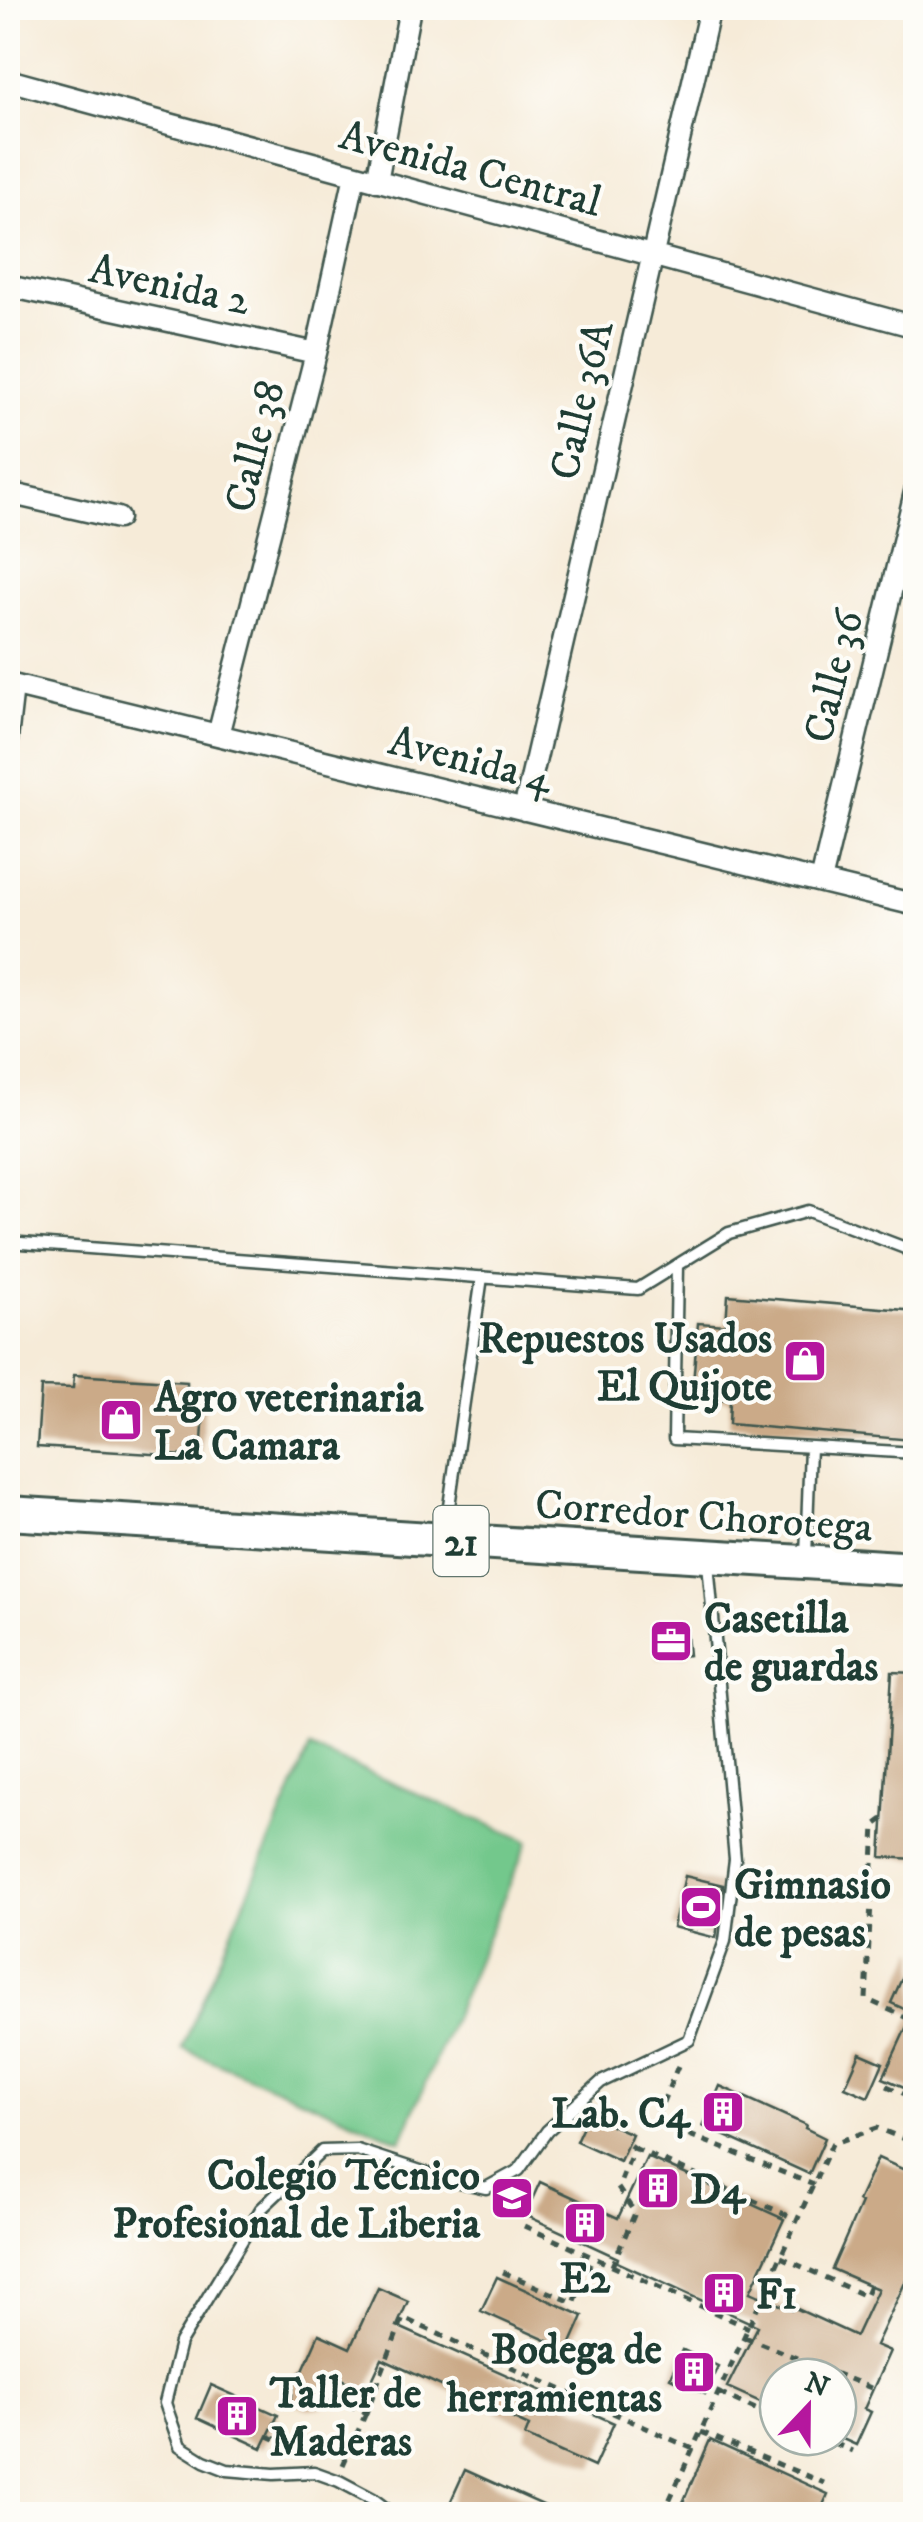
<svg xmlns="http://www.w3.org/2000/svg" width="923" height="2522" font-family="'IM FELL DW Pica',serif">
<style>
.green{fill:#73c88c;stroke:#498260;stroke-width:2.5}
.building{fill:#cbaa88}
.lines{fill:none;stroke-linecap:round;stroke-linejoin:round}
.lane-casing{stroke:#3f574d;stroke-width:15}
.street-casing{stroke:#3f574d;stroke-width:25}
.primary-casing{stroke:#3f574d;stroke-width:38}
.path{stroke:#3f574d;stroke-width:5;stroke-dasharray:8 8;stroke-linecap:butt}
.lane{stroke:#fff;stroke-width:10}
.street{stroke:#fff;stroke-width:20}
.primary{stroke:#fff;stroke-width:32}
.labels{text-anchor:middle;stroke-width:8;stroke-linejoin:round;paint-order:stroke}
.shield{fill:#fdfcf7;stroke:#62766e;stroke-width:2.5}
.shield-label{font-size:40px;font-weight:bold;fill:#1f3d34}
.street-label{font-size:42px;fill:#1f3d34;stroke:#fdfcf7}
.poi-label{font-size:42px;font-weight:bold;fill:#1f3d34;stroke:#fdfcf7;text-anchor:start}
</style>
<rect width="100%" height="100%" fill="#fdfcf7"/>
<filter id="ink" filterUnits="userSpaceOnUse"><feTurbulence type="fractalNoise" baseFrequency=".01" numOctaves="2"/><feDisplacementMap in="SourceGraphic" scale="20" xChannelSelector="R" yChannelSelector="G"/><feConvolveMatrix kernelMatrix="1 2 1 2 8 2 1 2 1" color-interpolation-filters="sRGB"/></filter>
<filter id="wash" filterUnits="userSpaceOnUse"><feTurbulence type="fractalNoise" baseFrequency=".0048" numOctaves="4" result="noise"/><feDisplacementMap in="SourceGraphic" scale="40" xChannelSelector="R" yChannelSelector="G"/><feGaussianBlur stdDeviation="2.25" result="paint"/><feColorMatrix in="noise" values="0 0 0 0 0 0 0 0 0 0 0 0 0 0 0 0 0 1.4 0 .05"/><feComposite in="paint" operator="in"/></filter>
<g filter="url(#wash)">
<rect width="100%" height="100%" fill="#f6ebd8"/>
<!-- green -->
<path class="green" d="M310,1748L528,1841L401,2141L182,2048Z"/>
<g id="blocks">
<!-- building -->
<path class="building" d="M728,1295L916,1311V1410L912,1440L729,1424L730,1400L692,1396L698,1323L726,1325Z
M74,1375L187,1382V1392L205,1393L201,1457L37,1447L41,1387L73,1388Z
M686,1624L689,1655L657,1658L653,1627Z
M892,1672L916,1673V1859L881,1857Z
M685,1876L723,1885L716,1938L673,1927Z
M916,1947V2092L883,2078L913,2013L891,2003Z
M860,2053L883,2063L868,2097L845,2087Z
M720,2086L806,2125L805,2128L825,2138L809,2174L703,2126Z
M588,2115L632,2134L620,2161L576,2141Z
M647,2157L784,2219L750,2292L792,2310L793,2307L856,2336L878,2289L832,2269L861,2203L858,2201L878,2158L916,2175V2259L876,2345L890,2351L864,2409L871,2412L856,2445L838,2437V2377H778V2410L727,2387L758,2326L617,2262L618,2258L525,2215L540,2182L618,2218Z
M497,2277L583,2316L568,2350L481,2311Z
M378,2288L408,2301L397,2326L614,2423L594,2467L525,2436L529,2426L382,2359L367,2391L338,2377L333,2398L322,2407L309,2409L291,2403L295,2377L303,2370L319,2334L350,2348Z
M683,2350L718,2366L705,2394L670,2378Z
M211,2385L278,2415L262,2448L197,2418Z
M710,2440L828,2494L819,2514H678Z
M465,2470L563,2514H445Z"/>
</g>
</g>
<g filter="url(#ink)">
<use href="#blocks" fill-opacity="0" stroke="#3f574d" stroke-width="2.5"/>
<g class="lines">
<!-- lane casing -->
<g class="lane-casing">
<path id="lane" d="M8,774L18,687
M8,1242L638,1289L729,1233L808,1211L905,1248L916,1260
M677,1265L674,1439L916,1453
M445,1534L482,1277
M806,1557L810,1447
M393,2514L373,2499L339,2481L314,2472L274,2474L227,2470L204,2461L180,2446L165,2403L180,2343L261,2209L322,2151L357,2150L442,2178L486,2188L519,2170L547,2131L601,2082L689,2040L725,1941L735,1859L708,1563"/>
</g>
<!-- street casing -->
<g class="street-casing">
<path id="street" d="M8,80C310,163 613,242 916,327
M377,181L410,8
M8,286L316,353
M8,493L118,518
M8,684L916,905
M218,735L316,353L355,175
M524,810L710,8
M821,881L916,488"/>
</g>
<!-- primary casing -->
<g class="primary-casing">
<path id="primary" d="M8,1513L916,1569"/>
</g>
<!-- path -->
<path class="path" d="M883,1819L875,1825L866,1999L916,2022
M678,2066L655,2121L814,2185
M887,2086L916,2099
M634,2148L798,2220
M913,2174L916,2168
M524,2226L749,2328
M781,2257L865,2296L870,2285
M612,2266L635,2213L618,2188L634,2148L628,2144
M503,2272L574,2303L593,2257
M745,2337L871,2388
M719,2393L778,2419
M333,2398L366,2413L403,2318L693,2449
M701,2432L824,2483
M268,2436L308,2454
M820,2437L852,2451
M343,2465L366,2413
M663,2514L832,2144L877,2128L916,2144"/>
<!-- lane -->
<use href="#lane" class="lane"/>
<!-- street -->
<use href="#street" class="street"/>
<!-- primary -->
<use href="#primary" class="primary"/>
</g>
</g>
<!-- icons -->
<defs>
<g id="shop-square" transform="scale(2.25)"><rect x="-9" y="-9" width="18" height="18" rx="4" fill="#b5179e" stroke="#fdfcf7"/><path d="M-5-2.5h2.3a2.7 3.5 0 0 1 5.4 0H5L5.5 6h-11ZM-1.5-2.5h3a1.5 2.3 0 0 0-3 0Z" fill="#fff"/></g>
<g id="office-square" transform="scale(2.25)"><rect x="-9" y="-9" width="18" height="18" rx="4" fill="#b5179e" stroke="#fdfcf7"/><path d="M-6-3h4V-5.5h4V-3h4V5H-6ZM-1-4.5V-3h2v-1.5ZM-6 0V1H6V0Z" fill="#fff"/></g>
<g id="stadium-square" transform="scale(2.25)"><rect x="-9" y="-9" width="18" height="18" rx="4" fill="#b5179e" stroke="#fdfcf7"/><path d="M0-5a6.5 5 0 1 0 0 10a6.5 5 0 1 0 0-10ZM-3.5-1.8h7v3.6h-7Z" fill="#fff"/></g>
<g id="building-square" transform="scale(2.25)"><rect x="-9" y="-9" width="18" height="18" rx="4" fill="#b5179e" stroke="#fdfcf7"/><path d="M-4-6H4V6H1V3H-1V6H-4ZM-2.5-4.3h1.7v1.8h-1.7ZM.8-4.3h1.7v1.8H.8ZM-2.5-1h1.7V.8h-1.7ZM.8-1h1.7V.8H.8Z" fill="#fff"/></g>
<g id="school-square" transform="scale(2.25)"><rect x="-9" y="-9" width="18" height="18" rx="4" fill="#b5179e" stroke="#fdfcf7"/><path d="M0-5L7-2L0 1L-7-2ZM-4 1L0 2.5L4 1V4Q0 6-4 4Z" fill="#fff"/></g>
</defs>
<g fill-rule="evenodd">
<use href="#shop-square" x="805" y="1361"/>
<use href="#shop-square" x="121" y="1420"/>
<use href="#office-square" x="671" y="1641"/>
<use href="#stadium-square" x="701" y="1907"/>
<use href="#building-square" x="723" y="2112"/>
<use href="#building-square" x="658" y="2188"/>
<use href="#school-square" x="512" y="2198"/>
<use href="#building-square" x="585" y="2223"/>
<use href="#building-square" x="724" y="2293"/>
<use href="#building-square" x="694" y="2372"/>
<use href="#building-square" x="237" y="2416"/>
</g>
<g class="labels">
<!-- shield labels -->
<rect class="shield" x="433.5" y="1506" width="55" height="70" rx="8"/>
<g class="shield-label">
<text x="461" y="1555">21</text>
</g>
<!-- street labels -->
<g class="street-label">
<text transform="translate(471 167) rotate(15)" y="15">Avenida Central</text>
<text transform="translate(170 283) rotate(12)" y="15">Avenida 2</text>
<text transform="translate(580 400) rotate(-77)" y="15">Calle 36A</text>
<text transform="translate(253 446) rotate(-76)" y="15">Calle 38</text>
<text transform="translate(832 676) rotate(-76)" y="15">Calle 36</text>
<text transform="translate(471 758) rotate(14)" y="15">Avenida 4</text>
<text transform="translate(704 1514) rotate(4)" y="15">Corredor Chorotega</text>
</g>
<!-- poi labels -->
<g class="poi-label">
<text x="772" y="1352" text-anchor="end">Repuestos Usados<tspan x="772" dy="48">El Quijote</tspan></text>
<text x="154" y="1411">Agro veterinaria<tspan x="154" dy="48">La Camara</tspan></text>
<text x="704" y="1632">Casetilla<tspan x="704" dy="48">de guardas</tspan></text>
<text x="734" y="1898">Gimnasio<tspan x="734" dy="48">de pesas</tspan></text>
<text x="690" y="2127" text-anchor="end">Lab. C4</text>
<text x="480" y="2189" text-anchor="end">Colegio Técnico<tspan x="480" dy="48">Profesional de Liberia</tspan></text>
<text x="690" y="2203">D4</text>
<text x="585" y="2292" text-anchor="middle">E2</text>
<text x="756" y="2308">F1</text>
<text x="662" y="2363" text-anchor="end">Bodega de<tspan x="662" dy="48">herramientas</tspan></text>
<text x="270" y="2407">Taller de<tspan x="270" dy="48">Maderas</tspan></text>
</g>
</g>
<!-- margin -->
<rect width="923" height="2522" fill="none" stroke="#fdfcf7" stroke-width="40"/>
<!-- north arrow -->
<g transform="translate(808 2407) rotate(22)"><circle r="48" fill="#fdfcf7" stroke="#a4b0a9" stroke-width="2.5"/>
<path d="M0-8L18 38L0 25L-18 38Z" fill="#b5179e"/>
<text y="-15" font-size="28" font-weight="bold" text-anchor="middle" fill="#1f3d34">N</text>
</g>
</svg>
